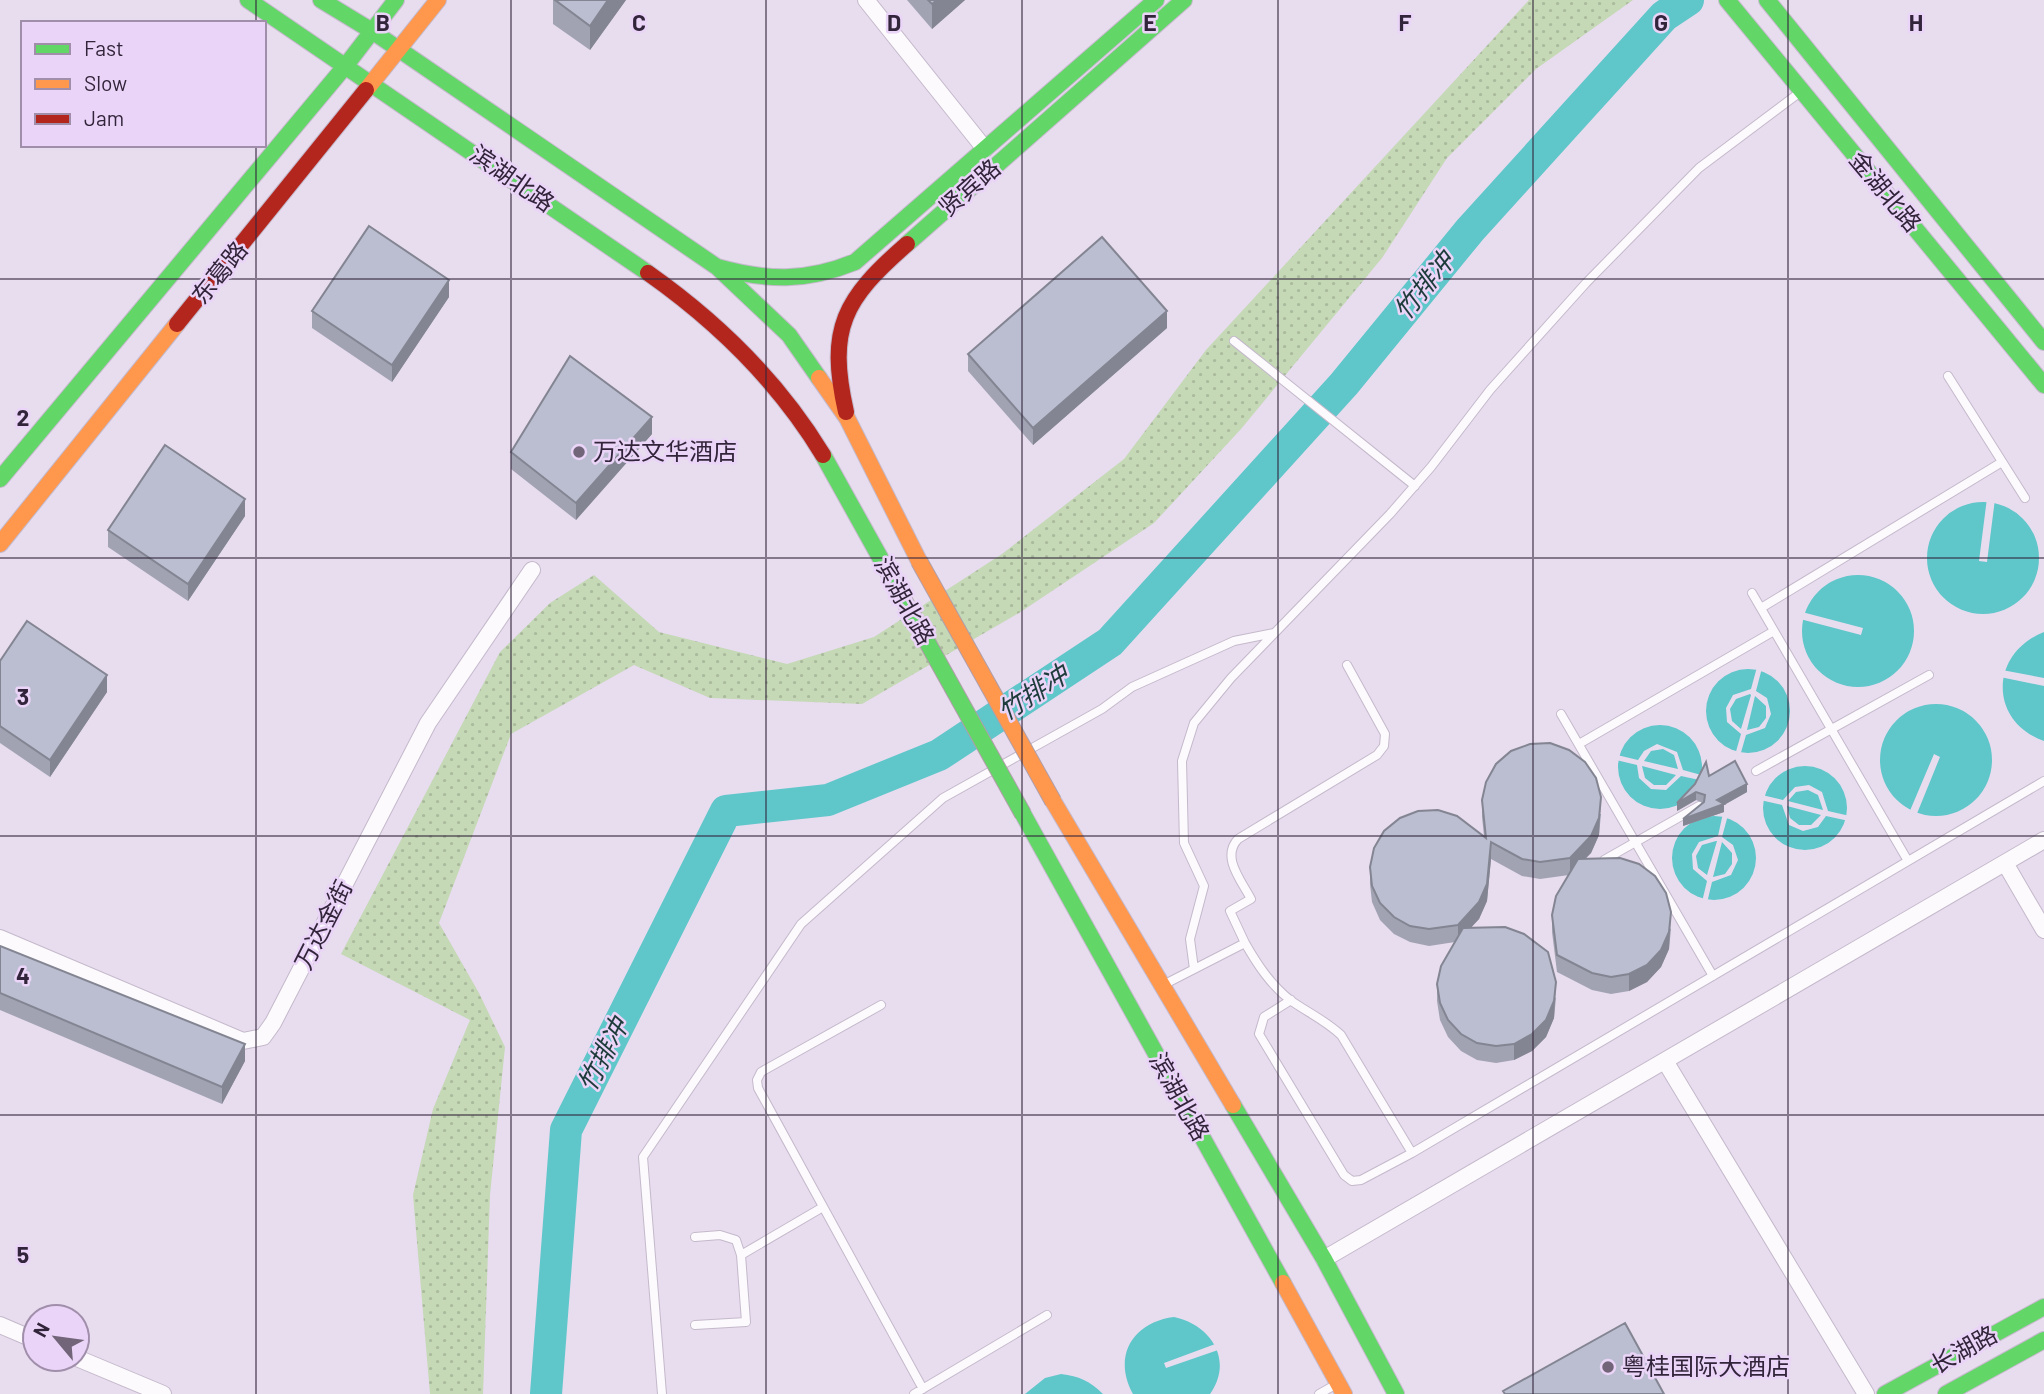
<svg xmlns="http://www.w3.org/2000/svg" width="2044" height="1394" font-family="Barlow,'Noto Sans SC',sans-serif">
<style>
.park{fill:url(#park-dots)}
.water{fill:#5fc6ca}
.pier{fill:#e8dcef;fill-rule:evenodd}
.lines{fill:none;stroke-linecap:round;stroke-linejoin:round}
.river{stroke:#5fc6ca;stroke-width:32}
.lane-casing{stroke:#c4b9cb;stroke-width:10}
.street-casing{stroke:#c4b9cb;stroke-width:18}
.fast-casing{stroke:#c4b9cb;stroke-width:18}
.slow-casing{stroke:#c4b9cb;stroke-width:18}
.jam-casing{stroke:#c4b9cb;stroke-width:18}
.lane{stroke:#fcfafd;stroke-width:8}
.street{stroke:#fcfafd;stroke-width:16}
.fast{stroke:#63d668;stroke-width:16}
.slow{stroke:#ff974d;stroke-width:16}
.jam{stroke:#b3261e;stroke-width:16}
.fast-bridge-casing{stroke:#b09ea9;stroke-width:18;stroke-linecap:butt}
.slow-bridge-casing{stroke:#b09ea9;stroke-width:18;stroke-linecap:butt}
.fast-bridge{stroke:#63d668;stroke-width:16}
.slow-bridge{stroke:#ff974d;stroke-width:16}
.wall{fill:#a1a3b3}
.shaded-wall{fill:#838592}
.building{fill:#bbbed0;stroke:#838592;stroke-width:2}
.grid{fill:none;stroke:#32243a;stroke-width:2;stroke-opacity:0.55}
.poi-dot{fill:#726479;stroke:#ead4f7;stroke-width:2.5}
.labels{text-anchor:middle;stroke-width:5;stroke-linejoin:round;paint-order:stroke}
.street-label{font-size:24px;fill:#32243a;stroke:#ead4f7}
.poi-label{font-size:24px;fill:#32243a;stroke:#ead4f7;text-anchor:start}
.water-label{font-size:26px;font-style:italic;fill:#1d3b3a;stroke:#ead4f7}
.grid-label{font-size:23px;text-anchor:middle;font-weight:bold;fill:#32243a;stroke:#ead4f7;stroke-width:5;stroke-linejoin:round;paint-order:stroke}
</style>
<defs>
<pattern id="park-dots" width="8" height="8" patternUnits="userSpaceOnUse" patternTransform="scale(1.75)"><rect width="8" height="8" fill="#c5d9b6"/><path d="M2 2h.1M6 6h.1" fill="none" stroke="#aaba9d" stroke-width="1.8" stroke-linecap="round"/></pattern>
</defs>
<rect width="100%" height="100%" fill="#e8dcef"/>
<!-- park -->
<path class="park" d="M1529,0H1633L1536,69L1447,158L1382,258L1241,429L1154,523L1019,613L862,704L710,698L634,665L511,734L439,923L479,993L505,1047L490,1195L483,1394H430L413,1195L433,1109L470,1020L341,954L500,652L550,603L594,575L659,632L787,664L874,637L1002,554L1124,459L1206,350Z"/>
<!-- water -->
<path class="water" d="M1927 558a56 56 0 1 1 112 0a56 56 0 1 1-112 0Z
M1802 631a56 56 0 1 1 112 0a56 56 0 1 1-112 0Z
M2044,632V741C1988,721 1990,653 2044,632Z
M1706 711a42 42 0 1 1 84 0a42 42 0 1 1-84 0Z
M1880 760a56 56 0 1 1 112 0a56 56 0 1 1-112 0Z
M1618 767a42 42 0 1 1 84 0a42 42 0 1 1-84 0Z
M1763 808a42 42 0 1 1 84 0a42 42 0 1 1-84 0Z
M1672 858a42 42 0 1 1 84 0a42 42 0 1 1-84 0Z
M1174,1317C1211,1325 1234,1360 1210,1394H1133C1112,1356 1133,1322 1174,1317Z
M1061,1374C1079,1376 1090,1381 1103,1394H1025L1045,1378Z"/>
<!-- pier -->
<path class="pier" d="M1987,498L1995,499L1987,562L1979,561Z
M1802,612L1863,628L1861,635L1800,619Z
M1757,667L1762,668L1756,691L1767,698L1771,714L1765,728L1746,735L1740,756L1735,755L1741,734L1727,722L1726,708L1733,695L1751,689ZM1750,694L1751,695L1741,729L1732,721L1730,709L1736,699ZM1755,696L1766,706V718L1759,727L1747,730Z
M2002,670L2044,678V686L2000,677Z
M1657,744L1677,752L1683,770L1705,776L1704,781L1681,776L1666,790L1651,789L1639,778L1637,765L1616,760L1617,755L1638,760L1644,751ZM1663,749L1674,755L1678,769L1644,761L1651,751ZM1642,766L1676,775L1666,785H1654L1645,778Z
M1934,754L1940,757L1916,816L1909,813Z
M1809,785L1822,792L1828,811L1850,816L1849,821L1826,816L1818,827L1803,831L1789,825L1782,805L1760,800L1762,795L1783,800L1795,787ZM1808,790L1818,795L1823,810L1788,801L1796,792ZM1787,806L1821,815L1811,825H1799L1790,818Z
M1723,813L1728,815L1722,837L1733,845L1738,860L1731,875L1712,882L1707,903L1702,902L1707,881L1693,869L1692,854L1699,842L1718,836ZM1716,841H1717L1707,875L1698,868L1696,856L1702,845ZM1722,842L1732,853V864L1725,874L1713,877Z
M1218,1343L1221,1349L1166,1368L1164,1363Z"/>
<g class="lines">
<!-- river -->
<path class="river" d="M546,1394L566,1130L726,811L828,800L939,755L1110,642L1344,384L1470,230L1664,16L1688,0"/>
<!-- lane casing -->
<g class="lane-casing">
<path id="lane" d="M1234,341L1415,486
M1948,376L2025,498
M1752,593L1908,861
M1761,608L2002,462
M1561,714L1713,976
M1579,744L1774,631
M1756,771L1929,675
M1604,860L1699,806
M1245,943L1230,911L1251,899C1241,880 1221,857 1238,839L1377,755L1384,746L1385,734L1347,665
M1194,969L1190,939L1204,886L1184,843L1182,761L1194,723L1231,678L1390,514L1431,467L1490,390L1586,283L1699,168L1799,93
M1165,984L1245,943C1257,964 1270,984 1290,1000C1307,1012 1325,1020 1341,1035L1412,1153L2044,781
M1291,1000L1264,1017L1259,1034L1344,1175L1352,1181L1361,1180L1412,1153
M881,1005L761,1072L757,1080L758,1088L923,1389
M695,1237L720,1235L736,1240L741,1255L746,1322L695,1325
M741,1255L823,1207
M662,1394L643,1157L801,924L943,798L1102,709L1132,687L1234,641L1274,633
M914,1394L1047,1315
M1319,1394L1335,1385"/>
</g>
<!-- street casing -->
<g class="street-casing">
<path id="street" d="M866,0L985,149
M2005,863L2044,930
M0,938L243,1041L263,1037L273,1023L428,723L532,570
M1665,1061L1866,1394
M1324,1259L2044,840
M0,1325L35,1340
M77,1358L163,1394"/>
</g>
<!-- fast casing -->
<g class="fast-casing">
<path id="fast" d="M248,0L648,273
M321,0L372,31L717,267L789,335L819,378
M1727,0L2044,385
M1767,0L2044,342
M907,244L1184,0
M717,267C767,281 806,282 855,262L1156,0
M823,455L892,579
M0,479L347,64L396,0
M1023,814L1283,1283
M1233,1105L1324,1259L1396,1394
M1885,1394L2044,1307
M1946,1394L2044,1340"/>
</g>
<!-- slow casing -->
<g class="slow-casing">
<path id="slow" d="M366,90L438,0
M819,378L847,418L919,561
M0,544L177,324
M1053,801L1233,1105
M1283,1283L1344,1394"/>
</g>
<!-- jam casing -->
<g class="jam-casing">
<path id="jam" d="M648,273C719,323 778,381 823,455
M177,324L366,90
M846,412C827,328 844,299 907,244"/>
</g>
<!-- lane -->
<use href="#lane" class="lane"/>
<!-- street -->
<use href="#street" class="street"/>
<!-- fast -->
<use href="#fast" class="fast"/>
<!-- slow -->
<use href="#slow" class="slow"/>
<!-- jam -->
<use href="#jam" class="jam"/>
<!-- fast-bridge casing -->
<g class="fast-bridge-casing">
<path id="fast-bridge" d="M892,579L1023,814"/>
</g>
<!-- slow-bridge casing -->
<g class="slow-bridge-casing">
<path id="slow-bridge" d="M919,561L1053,801"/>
</g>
<!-- fast-bridge -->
<use href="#fast-bridge" class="fast-bridge"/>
<!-- slow-bridge -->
<use href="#slow-bridge" class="slow-bridge"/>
</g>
<!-- wall -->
<path class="wall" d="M553,0H626L590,50L553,24Z
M907,0H965L932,29Z
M449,297L392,382L312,328V311Z
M1167,328L1033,445L968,371V354Z
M652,434L576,520L511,469V452Z
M245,516L188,601L108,547V530Z
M0,661L107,692L50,777L0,743Z
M1709,776L1747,792L1724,805V812L1683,826L1703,803L1696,800L1677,811Z
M1482,800L1601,814L1599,835L1591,853L1584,859L1671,929L1669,949L1661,967L1647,982L1629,991L1611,994L1592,990L1557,972L1552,932V915L1569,875L1540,879L1522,876L1491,859L1487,901L1479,919L1470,928L1556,998L1554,1018L1546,1037L1532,1051L1514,1060L1496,1063L1477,1060L1461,1051L1448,1037L1440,1020L1437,1001V984L1455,942L1429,946L1410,942L1394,934L1380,920L1372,902L1370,884V867L1484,836L1482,817Z
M0,946L245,1061L222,1104L0,1010Z"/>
<!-- shaded-wall -->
<path class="shaded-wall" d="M608,0H626L590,50V26Z
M937,0H965L932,29V4Z
M449,280V297L392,382V365Z
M1167,311V328L1033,445V428Z
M652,417V434L576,520V503Z
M245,499V516L188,601V584Z
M107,675V692L50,777V760Z
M1747,784V792L1724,805V812L1683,826V819Z
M1696,792V800L1677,811V803Z
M1601,797L1599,835L1591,853L1570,875V858Z
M1491,842V859L1487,901L1479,919L1458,942V925Z
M1671,912L1669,949L1661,967L1647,982L1629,991V974Z
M1556,982L1554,1018L1546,1037L1532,1051L1514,1060V1044Z
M245,1044V1061L222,1104V1087Z"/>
<!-- building -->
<path class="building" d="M555,0H608L590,26Z
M928,0H937L932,4Z
M369,226L449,280L392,365L312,311Z
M1102,237L1167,311L1033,428L968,354Z
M570,356L652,417L576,503L511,452Z
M165,445L245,499L188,584L108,530Z
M27,621L107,675L50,760L0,726V661Z
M1550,743L1569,750L1585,762L1596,778L1601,797L1599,818L1591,836L1570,858L1540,862L1522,859L1491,842L1487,884L1479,902L1458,925L1429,929L1410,926L1394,917L1380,903L1372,886L1370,867L1374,848L1384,831L1400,818L1418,811L1438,810L1457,816L1486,838L1482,800L1486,782L1496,764L1511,751L1530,744Z
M1735,761L1747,784L1717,800L1724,804L1683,819L1704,802L1705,795L1696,792L1677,803L1695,784L1706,762L1709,776Z
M1620,858L1639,864L1655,876L1666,893L1671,912L1669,932L1661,950L1647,965L1629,974L1611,977L1592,973L1557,955L1552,915L1556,896L1578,859Z
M1505,927L1524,934L1548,952L1556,982L1554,1001L1546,1020L1532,1034L1514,1044L1496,1046L1477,1043L1461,1034L1448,1020L1440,1003L1437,984L1441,966L1463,928Z
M0,946L245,1044L222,1087L0,993Z
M1625,1323L1664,1394H1505L1503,1391Z"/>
<!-- grid -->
<path class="grid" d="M256,0V23M511,0V1394M766,0V1394M1022,0V1394M1278,0V1394M1533,0V1394M1788,0V1394M256,145V1394M0,279H2044M0,558H2044M0,836H2044M0,1115H2044"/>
<!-- markers -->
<g class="poi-dot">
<circle cx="579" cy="452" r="7"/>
<circle cx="1608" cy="1367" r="7"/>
</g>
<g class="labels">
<!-- street labels -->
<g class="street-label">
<text transform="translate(512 179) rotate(35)" y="8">滨湖北路</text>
<text transform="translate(970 188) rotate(-41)" y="8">贤宾路</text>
<text transform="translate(1885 192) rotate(50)" y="8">金湖北路</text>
<text transform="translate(220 273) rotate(-51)" y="8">东葛路</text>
<text transform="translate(904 601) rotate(61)" y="8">滨湖北路</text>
<text transform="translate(324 925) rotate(-63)" y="8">万达金街</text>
<text transform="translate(1179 1097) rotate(61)" y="8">滨湖北路</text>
<text transform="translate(1964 1350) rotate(-29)" y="8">长湖路</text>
</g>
<!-- poi labels -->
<g class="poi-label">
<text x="593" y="460">万达文华酒店</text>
<text x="1622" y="1375">粤桂国际大酒店</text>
</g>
<!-- water labels -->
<g class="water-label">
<text transform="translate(1424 286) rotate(-51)" y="9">竹排冲</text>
<text transform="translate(1033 693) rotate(-33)" y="9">竹排冲</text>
<text transform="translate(603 1055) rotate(-63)" y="9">竹排冲</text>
</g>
</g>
<g class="grid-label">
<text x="383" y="31">B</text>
<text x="639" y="31">C</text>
<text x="894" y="31">D</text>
<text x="1150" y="31">E</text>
<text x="1405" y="31">F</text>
<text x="1661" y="31">G</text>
<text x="1916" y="31">H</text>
<text x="23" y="426">2</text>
<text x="23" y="705">3</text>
<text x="23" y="984">4</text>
<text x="23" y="1263">5</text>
</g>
<!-- legend -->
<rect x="21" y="21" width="245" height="126" fill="#ead4f7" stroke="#a08eab" stroke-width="2"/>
<rect x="35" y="44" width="35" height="10" fill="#63d668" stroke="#a08eab" stroke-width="2"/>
<text x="84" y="56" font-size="21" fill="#32243a">Fast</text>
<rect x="35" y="79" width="35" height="10" fill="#ff974d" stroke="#a08eab" stroke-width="2"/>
<text x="84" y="91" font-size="21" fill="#32243a">Slow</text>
<rect x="35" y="114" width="35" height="10" fill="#b3261e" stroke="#a08eab" stroke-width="2"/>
<text x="84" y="126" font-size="21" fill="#32243a">Jam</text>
<!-- north arrow -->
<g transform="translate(56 1338) rotate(299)"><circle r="33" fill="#ead4f7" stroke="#a08eab" stroke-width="2"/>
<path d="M0-5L12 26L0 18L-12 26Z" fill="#726479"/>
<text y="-10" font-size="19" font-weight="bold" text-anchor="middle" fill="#32243a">N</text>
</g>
</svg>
